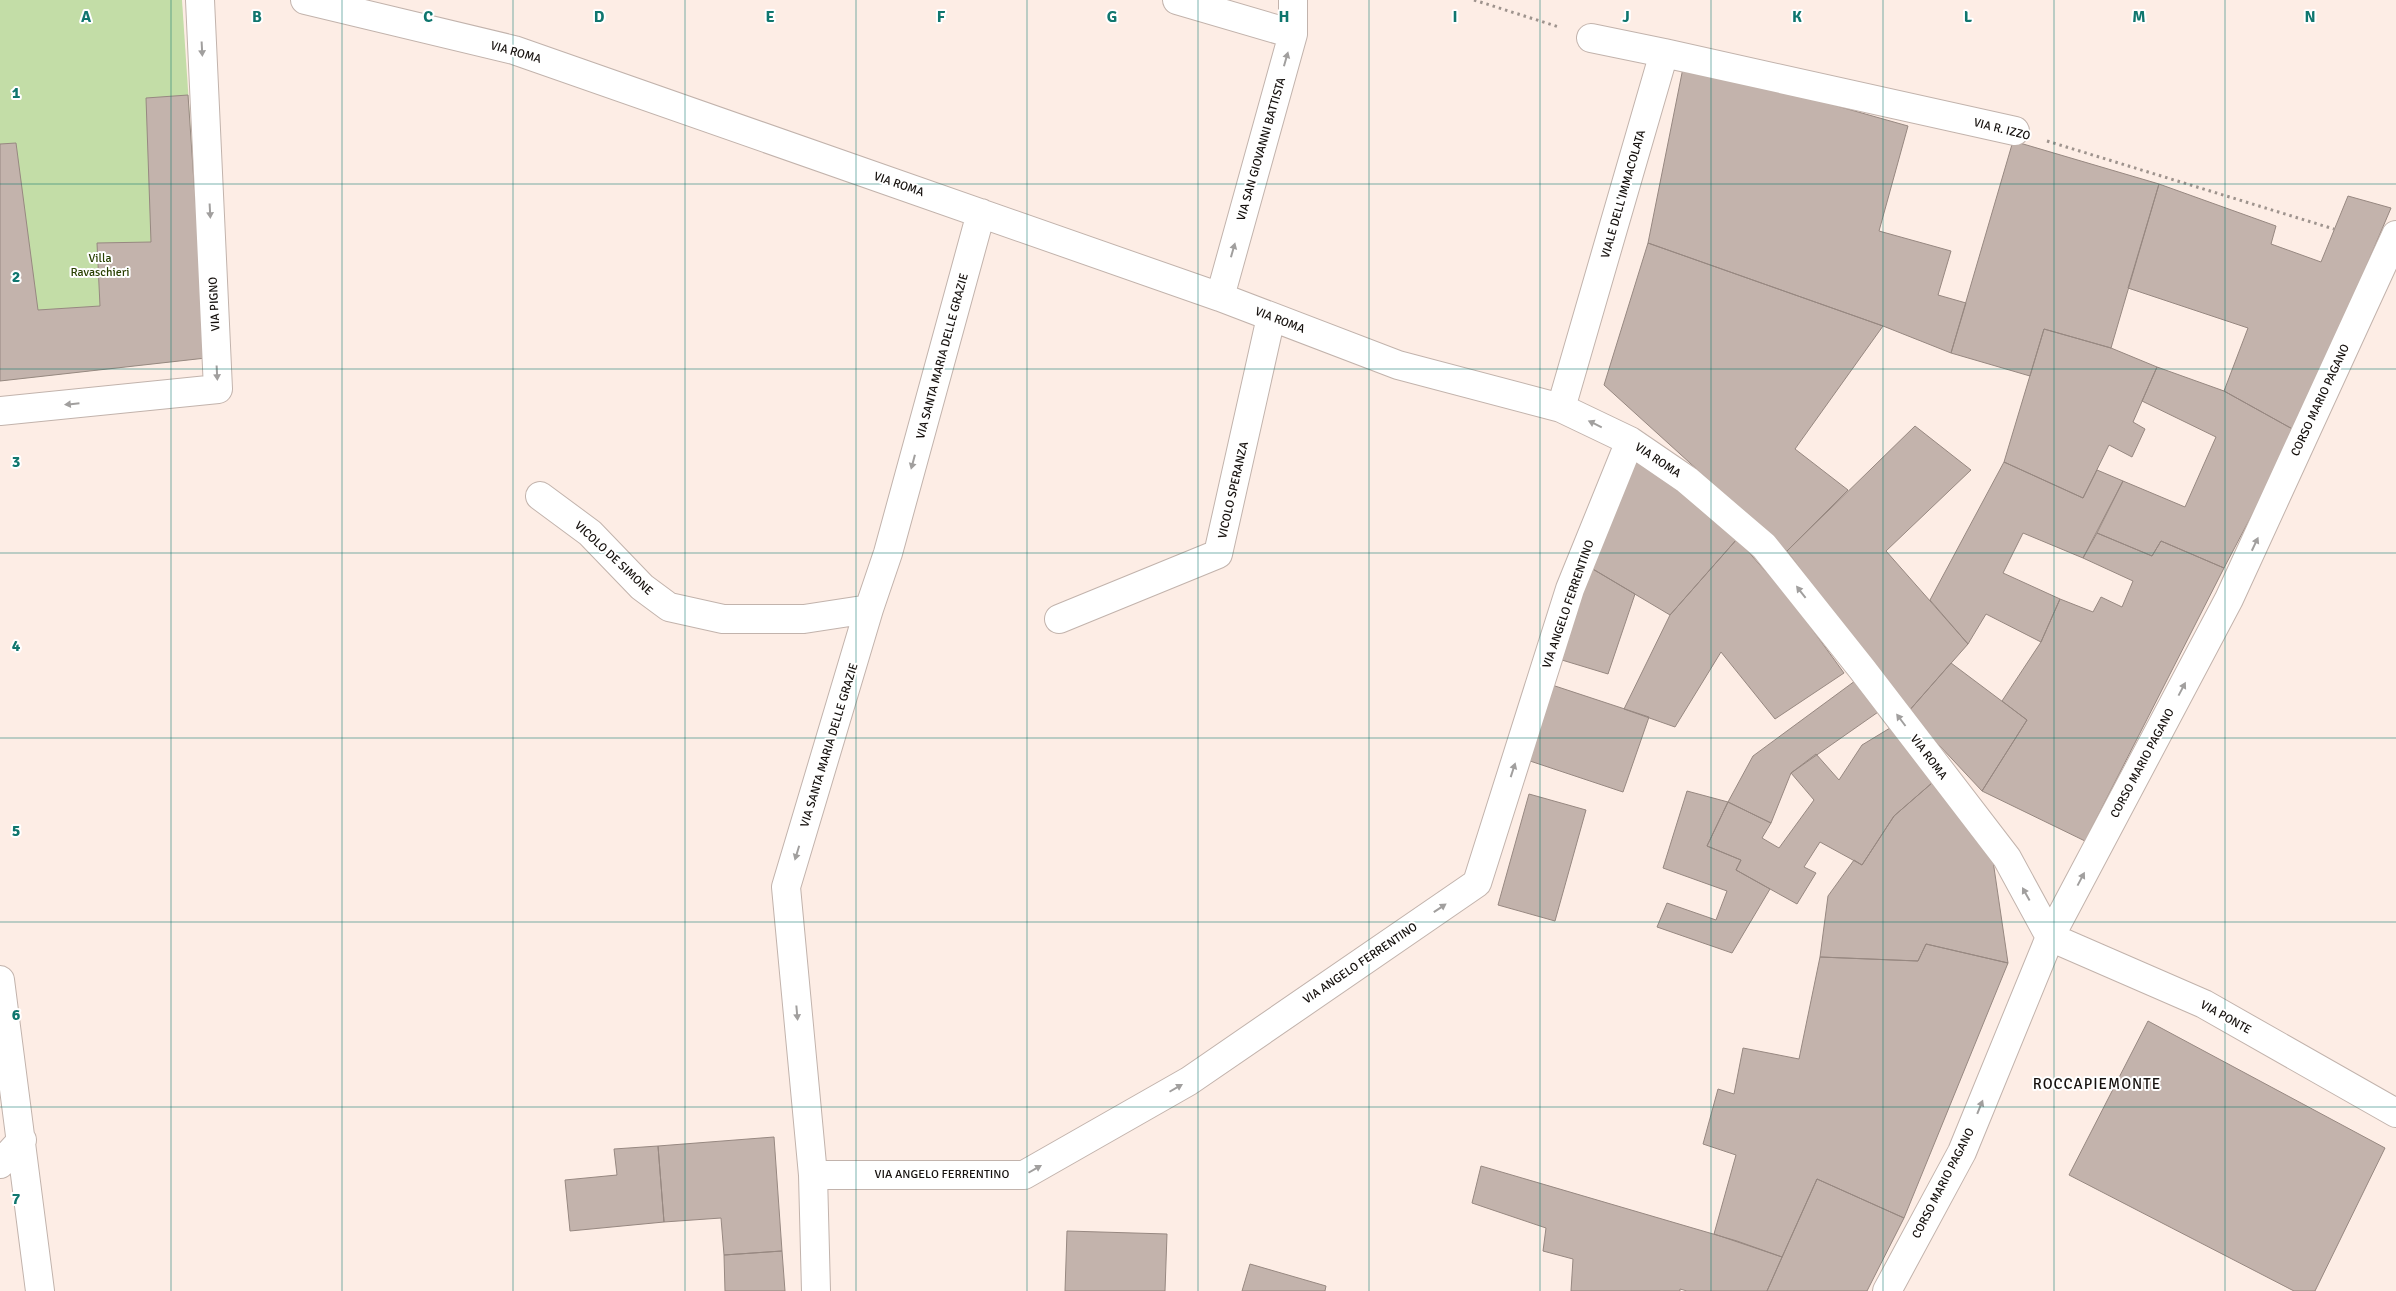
<svg xmlns="http://www.w3.org/2000/svg" width="2396" height="1291" font-family="Signika,sans-serif">
<style>
.green{fill:#c3dda7}
.building{fill:#c3b3ac;stroke:#978881}
.lines{fill:none;stroke-linecap:round;stroke-linejoin:round}
.minor-casing{stroke:#c2b3ac;stroke-width:30}
.path{stroke:#9e938d;stroke-width:3;stroke-dasharray:2.5 4;stroke-linecap:butt}
.minor{stroke:#fff;stroke-width:28}
.oneway{fill:#a19f9e}
.grid{fill:none;stroke:#0f766e;stroke-width:1;stroke-opacity:0.55}
.labels{text-anchor:middle;stroke-width:4;stroke-linejoin:round;paint-order:stroke}
.street-label{font-size:12px;fill:#15100d;stroke:#fff}
.park-label{font-size:12px;fill:#283f00;stroke:#fff}
.quarter-label{font-size:15px;letter-spacing:1px;fill:#15100d;stroke:#fff}
.grid-label{font-size:16px;text-anchor:middle;font-weight:bold;fill:#0f766e;stroke:#fff;stroke-width:4;stroke-linejoin:round;paint-order:stroke}
</style>
<rect width="100%" height="100%" fill="#fdede5"/>
<!-- green -->
<path class="green" d="M0,0H182L206,358L0,381Z"/>
<!-- building -->
<path class="building" d="M1684,63L1908,126L1879,231L1951,251L1938,295L1966,303L1951,353L1883,326L1648,243Z
M188,95L206,358L0,381V144L16,143L38,310L100,306L97,243L151,242L146,98Z
M2013,141L2159,184L2111,348L2044,329L2030,376L1951,353Z
M2159,184L2276,226L2271,244L2321,262L2348,196L2391,208L2296,431L2224,391L2248,328L2128,288Z
M1648,243L1883,326L1795,449L1848,490L1787,551L1604,385Z
M2044,329L2111,348L2157,367L2133,422L2145,429L2132,457L2109,445L2083,498L2004,462Z
M2157,367L2224,391L2296,431L2224,568L2161,541L2152,556L2097,533L2123,481L2185,507L2216,437L2142,401Z
M1915,426L1971,470L1886,551L1968,644L1908,712L1787,551Z
M1636,457L1737,539L1670,615L1586,565Z
M2004,462L2083,498L2097,470L2123,481L2083,558L2023,533L2003,573L2060,599L2041,642L1986,614L1968,644L1930,600Z
M2097,533L2152,556L2161,541L2224,568L2085,841L1982,791L2027,720L2002,701L2041,642L2060,599L2093,612L2101,597L2122,607L2133,581L2083,558Z
M1737,539L1790,599L1844,673L1775,719L1721,652L1675,727L1624,709L1670,615Z
M1586,565L1635,594L1608,674L1552,657Z
M1951,663L2027,720L1982,791L1908,712Z
M1859,678L1881,710L1791,773L1771,823L1728,802L1753,756Z
M1552,685L1649,717L1623,792L1527,760Z
M1895,725L1940,776L1894,816L1862,865L1820,842L1804,867L1816,873L1797,904L1736,870L1741,860L1707,846L1728,802L1771,823L1762,838L1779,848L1814,800L1791,773L1816,754L1839,780L1862,745Z
M1940,776L1992,854L2008,963L1926,944L1918,961L1820,957L1828,896L1854,860L1862,865L1894,816Z
M1687,791L1728,802L1707,846L1741,860L1736,870L1770,889L1732,953L1657,927L1667,903L1716,920L1727,891L1663,868Z
M1529,794L1586,810L1555,921L1498,905Z
M1926,944L2008,963L1904,1218L1817,1179L1782,1257L1714,1234L1736,1155L1703,1144L1718,1089L1734,1094L1743,1048L1799,1059L1820,957L1918,961Z
M2148,1021L2385,1148L2315,1291H2294L2069,1175Z
M774,1137L782,1251L724,1255L721,1218L664,1222L658,1146Z
M658,1146L664,1222L570,1231L565,1180L617,1175L614,1149Z
M1481,1166L1737,1241L1782,1257L1767,1291H1687L1680,1289V1291H1571L1573,1259L1543,1251L1546,1228L1472,1203Z
M1817,1179L1904,1218L1867,1291H1767Z
M1067,1231L1167,1234L1165,1291H1065Z
M782,1251L785,1291H725L724,1255Z
M1250,1264L1326,1286L1325,1291H1242Z"/>
<g class="lines">
<!-- minor casing -->
<g class="minor-casing">
<path id="minor" d="M305,0L514,50L1220,297L1398,365L1561,408L1630,441L1687,480L1764,546L1862,669L2007,858L2050,937L2204,1004L2396,1113
M1177,0L1293,34
M1664,53L2015,131
M1220,297L1293,34V0
M1561,408L1664,53L1591,38
M0,411L218,389L200,0
M540,496L590,533L642,587L669,607L723,619H804L869,609
M1059,619L1218,554L1271,317
M0,980L40,1291
M0,1164L22,1140
M813,1175H1024L1189,1081L1477,883L1570,589L1630,441
M816,1291L813,1175L786,887L869,609L888,553L981,213
M1887,1291L1962,1152L2050,937L2229,599L2396,235"/>
</g>
<!-- path -->
<path class="path" d="M1474,0L1559,27
M2047,141L2334,229"/>
<!-- minor -->
<use href="#minor" class="minor"/>
</g>
<!-- one-way arrows -->
<defs><path id="oneway-solid" d="M-6-.8H1V-3.2L6.5 0L1 3.2V.8H-6Z" transform="scale(1.25)"/></defs>
<g class="oneway">
<use href="#oneway-solid" transform="translate(202 49) rotate(87)"/>
<use href="#oneway-solid" transform="translate(1286 59) rotate(-74)"/>
<use href="#oneway-solid" transform="translate(210 211) rotate(87)"/>
<use href="#oneway-solid" transform="translate(1233 250) rotate(-74)"/>
<use href="#oneway-solid" transform="translate(217 373) rotate(87)"/>
<use href="#oneway-solid" transform="translate(72 404) rotate(174)"/>
<use href="#oneway-solid" transform="translate(1595 424) rotate(-154)"/>
<use href="#oneway-solid" transform="translate(913 462) rotate(105)"/>
<use href="#oneway-solid" transform="translate(2255 544) rotate(-65)"/>
<use href="#oneway-solid" transform="translate(1801 592) rotate(-128)"/>
<use href="#oneway-solid" transform="translate(2182 689) rotate(-62)"/>
<use href="#oneway-solid" transform="translate(1901 720) rotate(-127)"/>
<use href="#oneway-solid" transform="translate(1513 770) rotate(-72)"/>
<use href="#oneway-solid" transform="translate(797 853) rotate(107)"/>
<use href="#oneway-solid" transform="translate(2081 879) rotate(-62)"/>
<use href="#oneway-solid" transform="translate(2026 894) rotate(-119)"/>
<use href="#oneway-solid" transform="translate(1440 908) rotate(-34)"/>
<use href="#oneway-solid" transform="translate(797 1013) rotate(85)"/>
<use href="#oneway-solid" transform="translate(1176 1088) rotate(-30)"/>
<use href="#oneway-solid" transform="translate(1980 1107) rotate(-68)"/>
<use href="#oneway-solid" transform="translate(1035 1169) rotate(-30)"/>
</g>
<!-- grid -->
<path class="grid" d="M171,0V1291M342,0V1291M513,0V1291M685,0V1291M856,0V1291M1027,0V1291M1198,0V1291M1369,0V1291M1540,0V1291M1711,0V1291M1883,0V1291M2054,0V1291M2225,0V1291M0,184H2396M0,369H2396M0,553H2396M0,738H2396M0,922H2396M0,1107H2396"/>
<g class="labels">
<!-- street labels -->
<g class="street-label">
<text transform="translate(516 52) rotate(16)" y="4">VIA ROMA</text>
<text transform="translate(2002 129) rotate(14)" y="4">VIA R. IZZO</text>
<text transform="translate(1261 149) rotate(-74)" y="4">VIA SAN GIOVANNI BATTISTA</text>
<text transform="translate(899 184) rotate(19)" y="4">VIA ROMA</text>
<text transform="translate(1623 194) rotate(-74)" y="4">VIALE DELL'IMMACOLATA</text>
<text transform="translate(214 304) rotate(-93)" y="4">VIA PIGNO</text>
<text transform="translate(1280 320) rotate(21)" y="4">VIA ROMA</text>
<text transform="translate(942 356) rotate(-75)" y="4">VIA SANTA MARIA DELLE GRAZIE</text>
<text transform="translate(2320 400) rotate(-65)" y="4">CORSO MARIO PAGANO</text>
<text transform="translate(1658 460) rotate(34)" y="4">VIA ROMA</text>
<text transform="translate(1233 490) rotate(-77)" y="4">VICOLO SPERANZA</text>
<text transform="translate(614 558) rotate(43)" y="4">VICOLO DE SIMONE</text>
<text transform="translate(1568 604) rotate(-71)" y="4">VIA ANGELO FERRENTINO</text>
<text transform="translate(829 745) rotate(-73)" y="4">VIA SANTA MARIA DELLE GRAZIE</text>
<text transform="translate(1929 757) rotate(53)" y="4">VIA ROMA</text>
<text transform="translate(2142 763) rotate(-62)" y="4">CORSO MARIO PAGANO</text>
<text transform="translate(1360 963) rotate(-34)" y="4">VIA ANGELO FERRENTINO</text>
<text transform="translate(2226 1017) rotate(29)" y="4">VIA PONTE</text>
<text x="942" y="1178">VIA ANGELO FERRENTINO</text>
<text transform="translate(1943 1183) rotate(-63)" y="4">CORSO MARIO PAGANO</text>
</g>
<!-- park labels -->
<g class="park-label">
<text x="100" y="262">Villa<tspan x="100" dy="14">Ravaschieri</tspan></text>
</g>
<!-- quarter labels -->
<g class="quarter-label">
<text x="2097" y="1089">ROCCAPIEMONTE</text>
</g>
</g>
<g class="grid-label">
<text x="86" y="22">A</text>
<text x="257" y="22">B</text>
<text x="428" y="22">C</text>
<text x="599" y="22">D</text>
<text x="770" y="22">E</text>
<text x="941" y="22">F</text>
<text x="1112" y="22">G</text>
<text x="1284" y="22">H</text>
<text x="1455" y="22">I</text>
<text x="1626" y="22">J</text>
<text x="1797" y="22">K</text>
<text x="1968" y="22">L</text>
<text x="2139" y="22">M</text>
<text x="2310" y="22">N</text>
<text x="16" y="98">1</text>
<text x="16" y="282">2</text>
<text x="16" y="467">3</text>
<text x="16" y="651">4</text>
<text x="16" y="836">5</text>
<text x="16" y="1020">6</text>
<text x="16" y="1204">7</text>
</g>
</svg>
